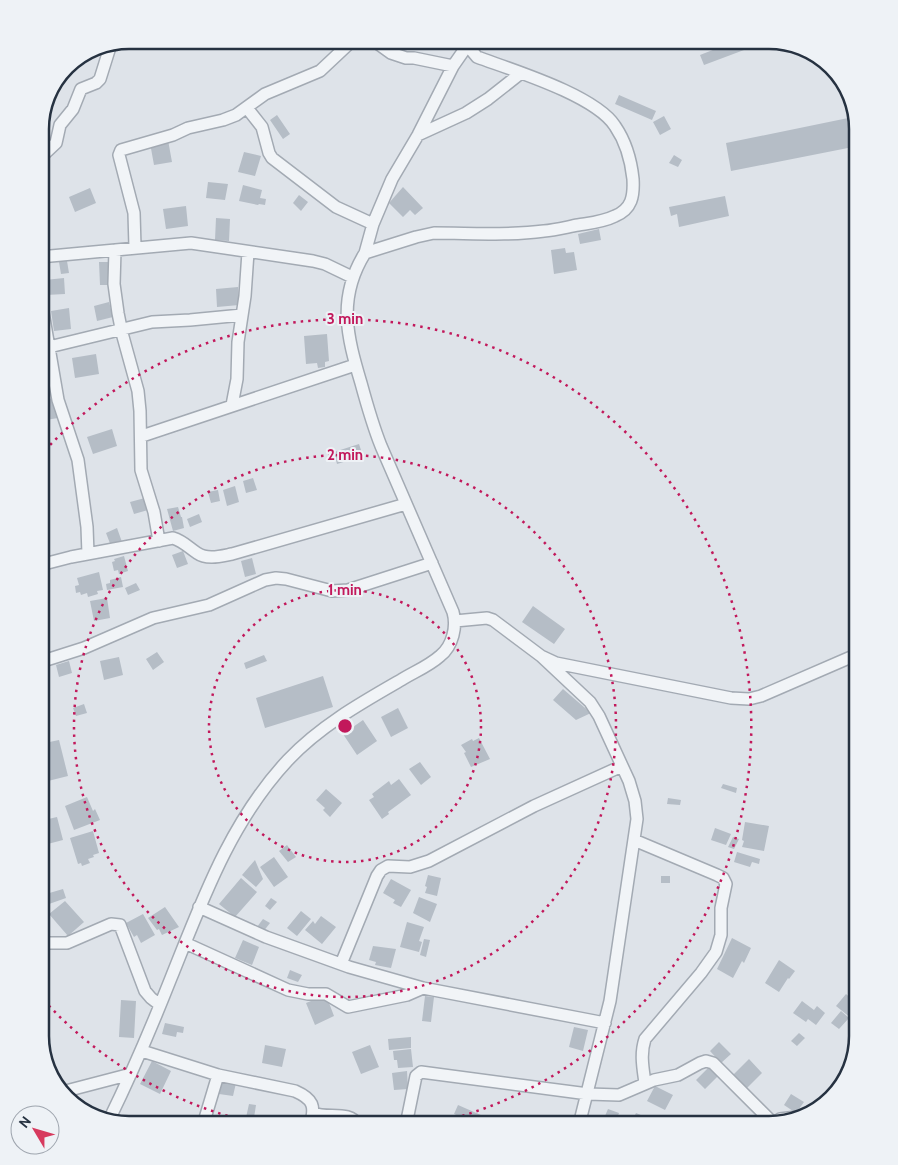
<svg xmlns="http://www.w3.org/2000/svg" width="898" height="1165" font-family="Cabin,sans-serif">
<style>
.building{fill:#b5bdc6}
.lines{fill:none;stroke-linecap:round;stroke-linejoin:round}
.minor-casing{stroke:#a3aab3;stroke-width:14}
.minor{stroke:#f1f4f7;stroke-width:11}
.ring{fill:none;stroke:#c2185b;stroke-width:2.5;stroke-dasharray:2.5 5}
.rim{fill:none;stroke:#263241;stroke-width:2.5}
.centre{fill:#c2185b;stroke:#eef2f6;stroke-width:2.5}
.ring-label{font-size:15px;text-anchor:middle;font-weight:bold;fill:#c2185b;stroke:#eef2f6;stroke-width:4;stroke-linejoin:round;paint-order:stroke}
</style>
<rect width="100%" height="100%" fill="#dee3e9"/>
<!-- building -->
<path class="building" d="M738,40H771L704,65L700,55Z
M619,95L656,111L652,120L615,104Z
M277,115L290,134L283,139L270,120Z
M664,116L671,129L660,135L653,122Z
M853,117L858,146L731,171L726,143Z
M168,140L172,162L154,165L150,143Z
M244,152L261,156L255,176L238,172Z
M674,155L682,160L678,167L669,163Z
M208,182L228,184L225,200L206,198Z
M243,185L262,190L260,198L266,199L265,205L259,204L258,205L239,201Z
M403,187L423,208L415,215L410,210L403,217L389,203Z
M90,188L96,203L75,212L69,197Z
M299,195L308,202L301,211L293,203Z
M725,196L729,216L679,227L677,214L671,216L669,207Z
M186,206L188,226L166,229L163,209Z
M216,218L230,219L229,241L215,240Z
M599,229L601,240L580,244L578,234Z
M565,248L566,253L574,252L577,270L554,274L551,250Z
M67,261L69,273L61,274L59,262Z
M99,262H111V285H100Z
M64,278L65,294L46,295L45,280Z
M238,287L239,305L217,307L216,289Z
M109,302L113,317L97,321L94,306Z
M69,308L71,329L54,331L51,311Z
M327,334L329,361L325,362V367L318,368L317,363L306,364L304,336Z
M96,354L99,374L75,378L72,358Z
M55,398L58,418L40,421V400Z
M112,429L117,446L93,454L87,437Z
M359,444L363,456L337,464L334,452Z
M253,478L257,490L246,493L243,481Z
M235,486L239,502L227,506L223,490Z
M218,490L220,501L211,503L208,492Z
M145,498L148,510L134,514L130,502Z
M178,507L181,517H182L184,528L173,531L167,509Z
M199,514L202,522L190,527L187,519Z
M117,528L122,542L111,546L106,533Z
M183,551L188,564L177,568L172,555Z
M124,556L128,571L119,574L118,570L114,571L112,562L115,561L114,559Z
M252,558L256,574L245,577L241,561Z
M99,572L103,590L97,591L98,594L88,597L87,593L81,595L80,592L76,593L75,586L79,585L77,578Z
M121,577L123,587L107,590L106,584L110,583V580Z
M136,583L140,590L128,595L125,588Z
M107,598L110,618L94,621L90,601Z
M533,606L565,629L554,644L522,622Z
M40,614H42L48,634L40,636Z
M157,652L164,662L153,670L146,659Z
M264,655L267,661L246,669L244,663Z
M119,657L123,675L104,680L100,661Z
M69,661L72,673L59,677L56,665Z
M323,676L333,707L265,728L256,698Z
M563,689L591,713L576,720L553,700Z
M84,704L87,713L76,716L73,708Z
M398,708L408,728L391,737L381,717Z
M363,720L377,741L357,755L343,734Z
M479,738L490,759L471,767L464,753L466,752L461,745L472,739L473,741Z
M59,740L68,776L40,783V744Z
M420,762L431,777L421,785L409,769Z
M399,779L411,795L388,812L389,814L382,819L369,800L374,797L372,794L389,781L391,785Z
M723,784L737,788L736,793L721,788Z
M326,789L342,803L330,817L323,810L325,808L316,800Z
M87,797L93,811L95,809L100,820L74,830L65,806Z
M668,798L681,800L680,805L667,804Z
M57,817L63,840L40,846V837L42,836L40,821Z
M745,822L769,826L764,851L742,847L744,841L742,840Z
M715,828L731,834L726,845L711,840Z
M93,831L99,853L93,855L94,857L88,859L90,863L82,866L81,863L78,864L70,838Z
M733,837L739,839L734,849L728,847Z
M287,845L296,857L288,862L279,851Z
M45,847L50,859L40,862V850Z
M737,852L760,859L759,864L752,862L750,867L734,862Z
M274,857L288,877L274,887L260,867Z
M255,860L263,879L256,887L242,875Z
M428,875L441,878L437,896L425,893L427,887L425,886Z
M661,876H670V883H661Z
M241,878L257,892L235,917L219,904Z
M391,879L411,890L401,907L393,903L395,900L383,893Z
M63,889L66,898L49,904L46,894Z
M419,897L437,904L430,922L413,913Z
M271,898L277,902L270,910L265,906Z
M65,901L84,922L68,936L49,914Z
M165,907L179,927L162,935L159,929L157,930L148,918Z
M301,911L311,919L297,936L287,928Z
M143,914L155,935L141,943L137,935L134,937L126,923Z
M321,916L336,927L322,944L305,930L313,921L315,924Z
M263,919L270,923L263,932L257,927Z
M407,922L424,927L419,941L422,942L419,952L400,947Z
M732,938L751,948L744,963L742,961L733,978L717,969Z
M424,939L430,940L426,957L420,955Z
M243,940L259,947L252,965L235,958Z
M373,946L396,949L391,968L375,965L376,962L369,960Z
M779,960L795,971L789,979L788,978L779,992L765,983Z
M290,970L302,975L298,982L287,978Z
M846,994L854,1001L851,1004L858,1010L851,1018L836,1006Z
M326,995L334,1016L315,1025L306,1003Z
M425,996L434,997L431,1022L422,1021Z
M121,1000L136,1001L134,1038L119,1037Z
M802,1001L814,1010L817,1006L825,1013L816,1025L808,1019L806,1022L793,1013Z
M841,1011L849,1018L839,1029L831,1023Z
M165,1023L184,1027L183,1033L177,1032L176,1037L162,1034Z
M574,1027L588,1030L583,1051L569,1047Z
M799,1033L805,1038L797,1046L791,1041Z
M411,1037V1048L389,1050L388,1039Z
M719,1042L731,1054L721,1063L710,1051Z
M265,1045L286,1049L282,1067L262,1063Z
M370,1045L379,1067L361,1074L352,1052Z
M411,1049L413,1067L398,1068L397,1060H394L393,1051Z
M749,1059L762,1073L746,1089L733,1075Z
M152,1061L171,1071L160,1094L140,1084Z
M709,1067L718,1076L705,1089L696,1080Z
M407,1071L408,1089L394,1090L392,1073Z
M221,1081L236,1083L233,1096L219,1094Z
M655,1086L673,1095L665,1110L647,1101Z
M791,1094L804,1102L796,1113L784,1105Z
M249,1104L256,1105L253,1124L245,1122Z
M458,1105L490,1119L487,1125H478L454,1114Z
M608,1109L619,1113L615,1125L602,1123Z
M636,1113L653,1120L650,1125H630Z
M378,1115L402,1123V1125H375Z"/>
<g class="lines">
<!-- minor casing -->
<g class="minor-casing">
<path id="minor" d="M373,40L391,53L406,58H414L453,66L469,43
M247,108L262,127L269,153L272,158L336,207L373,224
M418,135L466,113L488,99L521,73
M40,158L56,143L60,125L73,109L81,89L96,83L100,79L110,47
M135,247L134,213L119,155L121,150L173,135L188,128L223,120L236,115L265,94L320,71L353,40
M115,250L114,284L118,313L122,333L138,391L140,411L141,470L154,512L159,541
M365,253L373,224L392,179L418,135L453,66
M40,257L191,243L313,261L325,264L352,277
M40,295L58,400L78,460L87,527L88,554
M49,347L152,322L190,320L242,315
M232,405L237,379L238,342L245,296L248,252
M142,436L355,365
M40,565L71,557L173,538C183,541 188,547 197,553C207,560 221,556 232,554L406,504
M455,621L487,618L493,620L541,656L556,663L731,698L749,699L761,696L858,654
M541,656L590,702L599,716L629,781L635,801L637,819L610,1001L579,1125
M40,662L84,648L153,618L209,605L265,580L276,578L286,579L332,591L348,590L432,563
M634,840L717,875L723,878L726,884L721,908V935L716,952L701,973L645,1039C640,1054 643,1068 645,1083
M199,907L266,937L349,967L423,988L605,1023
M40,943H67L111,924L120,925L145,991L151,998L160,1005
M185,943L288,990L308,994H326L348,1007L407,995L423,988
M341,964L377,876L381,870L388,866L410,867L429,861L534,806L622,766
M142,1051L218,1075L295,1091C313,1099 316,1106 310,1125
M62,1092L131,1074
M313,1113C328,1119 350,1110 358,1125
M806,1114L824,1105
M109,1120C132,1073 152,1026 171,978C202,901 230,822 288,760C320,726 361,703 401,680C414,672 429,666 440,656C453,646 457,626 453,612L381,446C373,426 367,405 361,383C347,336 337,298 365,253L416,237L434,233C470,233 508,236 544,231C555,230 567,227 578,225C590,223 603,222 615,216C632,209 634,196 633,179C631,160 626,142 615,126C595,95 512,70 477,57L472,51L469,40
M776,1123L780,1119L797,1117
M203,1125L218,1075
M406,1125L416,1076L421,1072L588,1094L619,1095L654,1080L678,1075L700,1063L706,1061L713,1063L774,1124"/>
</g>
<!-- minor -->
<use href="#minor" class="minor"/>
</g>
<!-- distance rings -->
<g class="ring">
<circle cx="345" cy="726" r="136"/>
<circle cx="345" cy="726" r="271"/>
<path d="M264 1125A407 407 0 0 1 40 996M40 456A407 407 0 1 1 426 1125"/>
</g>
<!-- crop -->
<path d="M0 0H898V1165H0ZM129 49H769A80 80 0 0 1 849 129V1036A80 80 0 0 1 769 1116H129A80 80 0 0 1 49 1036V129A80 80 0 0 1 129 49Z" fill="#eef2f6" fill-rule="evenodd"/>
<path class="rim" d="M129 49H769A80 80 0 0 1 849 129V1036A80 80 0 0 1 769 1116H129A80 80 0 0 1 49 1036V129A80 80 0 0 1 129 49Z"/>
<circle cx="345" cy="726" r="8" class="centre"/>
<g class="ring-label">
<text x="345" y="324">3 min</text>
<text x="345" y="460">2 min</text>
<text x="345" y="595">1 min</text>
</g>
<!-- north arrow -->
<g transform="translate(35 1130) rotate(308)"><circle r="24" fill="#eef2f6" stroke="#9ea5ae"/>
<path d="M0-4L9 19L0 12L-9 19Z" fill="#d73a5e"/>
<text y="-8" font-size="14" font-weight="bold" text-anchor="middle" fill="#263241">N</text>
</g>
</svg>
